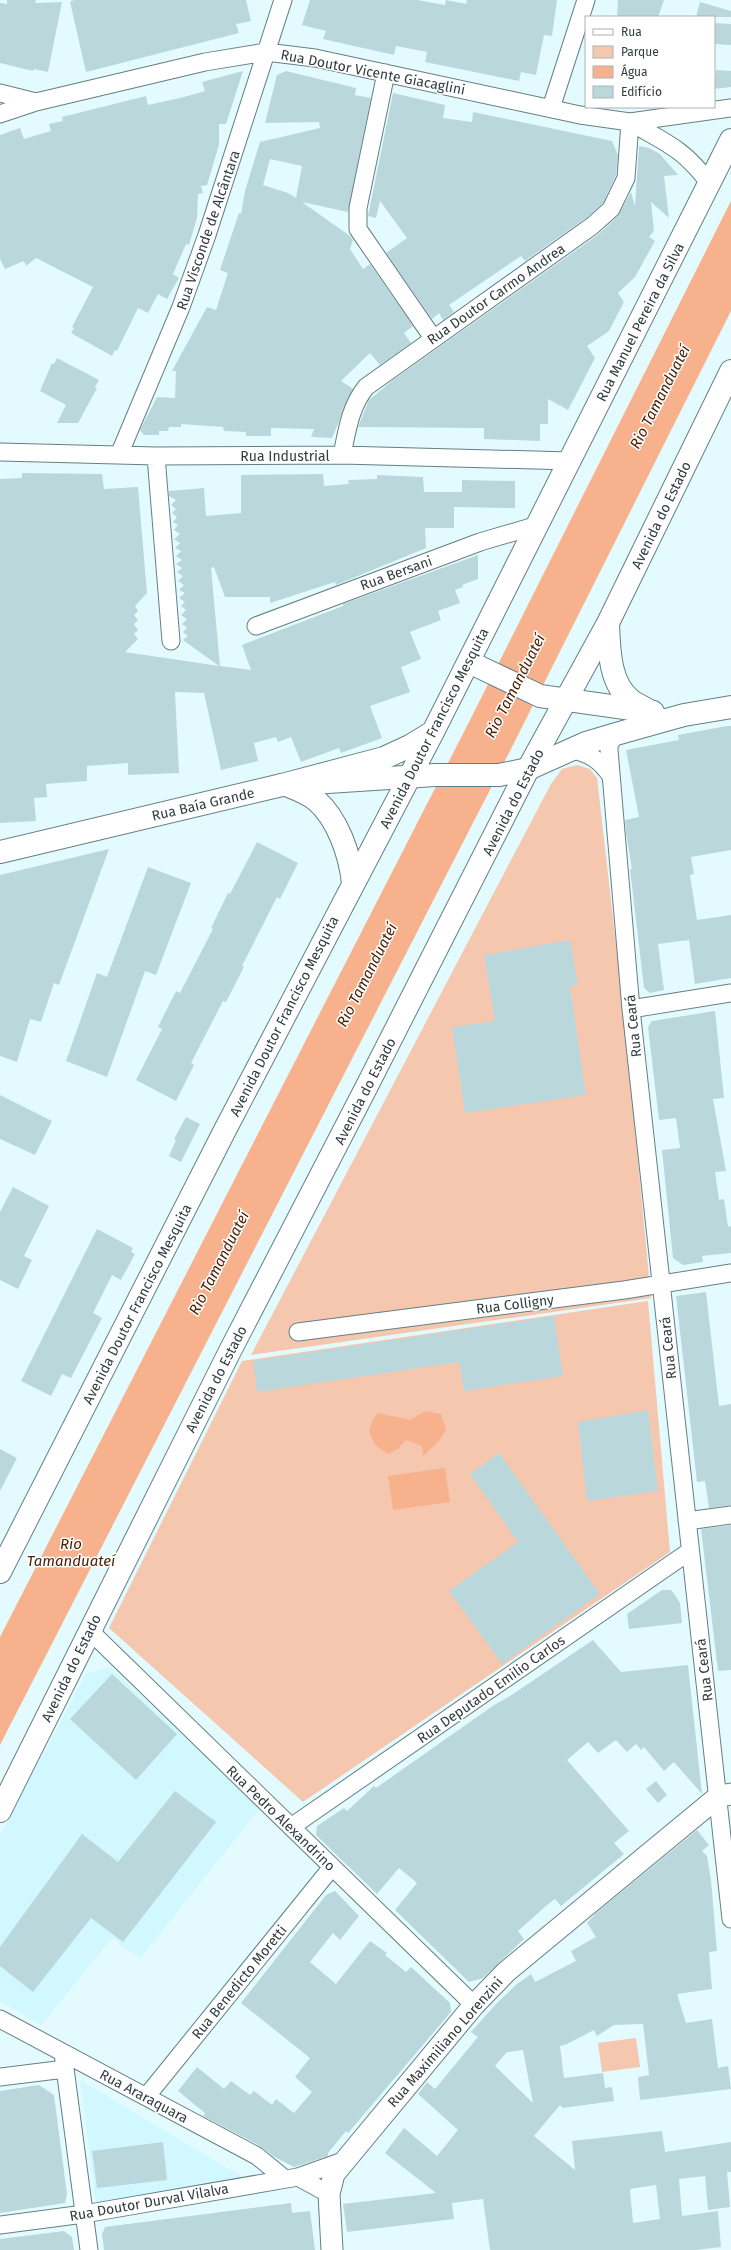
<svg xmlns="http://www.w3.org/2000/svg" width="731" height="2250" font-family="'Fira Sans',sans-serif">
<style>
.built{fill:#d0f8fe}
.green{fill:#f5c7af}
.water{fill:#f7b28d}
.building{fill:#bad8dc;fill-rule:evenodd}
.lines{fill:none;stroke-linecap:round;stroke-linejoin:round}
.minor-casing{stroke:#647f83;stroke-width:19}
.tertiary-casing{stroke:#647f83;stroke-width:23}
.secondary-casing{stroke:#647f83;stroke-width:24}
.trunk-casing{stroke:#647f83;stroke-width:24}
.minor{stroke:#fff;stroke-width:17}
.tertiary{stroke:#fff;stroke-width:21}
.secondary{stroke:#fff;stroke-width:22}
.trunk{stroke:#fff;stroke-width:22}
.labels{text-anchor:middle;stroke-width:3;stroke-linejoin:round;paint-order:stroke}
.street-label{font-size:14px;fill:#313d3e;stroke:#fff}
.water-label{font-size:15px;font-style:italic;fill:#4c2105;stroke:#fff}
</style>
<rect width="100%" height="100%" fill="#e3fbff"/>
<!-- built -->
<path class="built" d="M110,1667L260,1808L140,1959L112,1938L41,2025L0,2001V1835L86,1674Z
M80,2080L251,2182L96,2203Z"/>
<!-- green -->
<path class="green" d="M577,765L590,769L597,778L624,1014L651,1298L251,1355L551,784L562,769Z
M648,1301L670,1552L303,1802L109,1628L242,1361Z
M636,2038L640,2067L602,2072L598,2043Z"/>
<!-- water -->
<path class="water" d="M731,201V311L513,745L0,1745V1637L469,722Z
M426,1411L441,1414L446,1430L438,1442L423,1456L422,1446L406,1440L399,1448L388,1454L375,1445L369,1431L373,1419L378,1413L410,1420Z
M445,1468L450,1502L393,1510L388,1476Z"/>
<!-- building -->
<path class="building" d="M7,0H36L35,3L62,2L48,72L34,69L33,71L0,63V3L7,4Z
M74,0H246L251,21L236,24L239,33L86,72L70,2Z
M310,0H417L445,5L446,0L466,4L467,0H557L552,36L544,35L536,75L521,72L519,81L425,62L427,52L396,46L394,55L323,39L326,31L302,25Z
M618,0H664L658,17H617Z
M700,2L731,11V17H696Z
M714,23L731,24V45L714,44Z
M716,70L731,71V87L714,89Z
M243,71L226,124H219V145L207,185L201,186L203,193L198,194L197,218L189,245L186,244L173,274L179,278L167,299L158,294L148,313L138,308L117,351L115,350L112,356L71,333L74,328L72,327L93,287L36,258L26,266L24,261L5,269L0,259V135L20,128L24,139L51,131L49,124L63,121L62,117L146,96L148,105L184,97L205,91L202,82Z
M286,71L356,88L355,95L371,98L348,212L302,202L350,236L353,240L350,249L363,269L370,264L413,326L404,333L411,343L380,365L370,353L341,381L353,389L332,438L311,437L314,429L271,428V436H246V432L224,431L223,427L181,424V427H169L168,431H159V435H144L140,430L157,397L175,398L176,371H172L207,307L216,310L228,273L220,270L239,213L241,214L245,191L260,142L320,128L319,122L265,123L277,75ZM270,159L302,166L296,198L288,193L263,185Z
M393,93L445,105L443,118L472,122L473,112L612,141L618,155L616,175L603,203L586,218L525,261L521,256L449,305L454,312L443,320L439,313L432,319L386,253L407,238L380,201L376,218L368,216Z
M639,146L649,148L660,154L678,175L664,176L669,218L651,202L654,231L649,237L655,241L635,277L618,293L624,302L609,331L587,346L595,358L568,410L548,399V424H540V441L484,439V428L358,427L369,400L393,380L599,234L618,216L631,192L635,206Z
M57,358L99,380L95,387L97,388L78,423H57L66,405L40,391L52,363L54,364Z
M22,473L102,474L104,489L138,487L147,593L135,606L138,611L134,615L138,620L134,624L138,630L134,634L138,639L125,652L219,666L183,640L188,636L183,632L187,628L182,624L187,619L181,615L186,610L181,606L185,602L179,598L185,593L179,590L184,585L178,581L183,576L177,572L182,568L176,564L182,560L176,556L181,551L175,548L180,543L174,539L180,534L174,530L178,525L173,522L177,517L172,513L176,509L171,505L176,500L169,496V491L204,488L206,516L241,513V475L323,474L324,486L349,484L348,480L377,479V475L423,477L424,492H462V480L515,481V508L454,507V528H425L426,548L336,585L335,582L270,603V597H225L214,567L211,568L220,666L251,670L242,645L343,606V604L478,555V579L462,585L463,587L455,590L460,603L438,611L441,620L410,632L421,659L401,667L410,692L370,706L382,738L341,753L339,748L301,762L291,737L278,742L276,737L254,743L258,761L221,770L204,693L175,692L179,773L128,775V763L87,766V781L46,784L47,797L34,798L36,821L0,823V479L22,478Z
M727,726H731V850L691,857L694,874L690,875L697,920L731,915V978L695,984L689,940L658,944L664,990L650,993L644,988L630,869H632L626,833L625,820L639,817L626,750L679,740L678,735Z
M257,842L298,863L280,899L277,897L242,966L244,967L226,1002L223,1001L191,1063L194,1065L176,1101L136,1080L162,1029L158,1027L176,991L180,993L213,929L211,928L228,893L230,894Z
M109,849L59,985L54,983L41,1022L30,1019L17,1062L0,1056V875Z
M148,867L191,883L156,975L145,971L107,1077L66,1061L97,973L107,977Z
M570,940L578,985L570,986L586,1095L465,1113L452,1027L495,1021L484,955Z
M715,1011L724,1098L713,1099L726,1171L715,1172L719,1200L724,1199L728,1227L731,1226V1253L702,1256L703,1262L683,1265L673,1258L662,1150L680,1148L676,1118L659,1120L648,1027L652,1021Z
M0,1095L52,1121L35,1155L0,1139Z
M186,1117L200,1124L181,1162L169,1156L176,1140L174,1139Z
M13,1187L49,1206L24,1256L32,1260L18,1289L0,1280V1212Z
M97,1229L133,1248L131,1252L135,1254L121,1280L112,1275L93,1313L102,1318L71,1378L62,1374L51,1396L21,1381Z
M706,1292L719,1406L731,1404V1505L709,1508L705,1481L697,1482L676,1296Z
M554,1316L563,1376L464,1391L459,1362L257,1392L253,1361Z
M648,1410L658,1491L587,1501L578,1422Z
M0,1449L17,1458L0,1491Z
M499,1453L600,1594L502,1664L449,1591L518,1542L470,1474Z
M731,1525V1670L718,1671L701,1529Z
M662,1590H671L675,1595L680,1603L682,1623L629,1629L627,1614Z
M593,1640L621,1672L688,1665L702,1794L674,1762L664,1771L644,1747L641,1750L636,1744L627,1752L616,1740L598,1753L588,1742L567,1760L629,1831L614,1843L624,1854L561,1906L555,1899L547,1905L518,1931L524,1939L483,1978L469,1982L395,1910L417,1883L399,1868L377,1894L316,1835L317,1826L344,1808L347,1811L374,1786L376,1788L494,1705L510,1696Z
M112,1674L177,1734L136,1780L70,1719Z
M656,1781L667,1795L658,1803L646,1789Z
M175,1791L216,1822L123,1942L91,1918L33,1992L0,1966V1947L82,1834L118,1862Z
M697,1830L709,1845L702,1851L707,1856L711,1880L717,1951L709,1952L712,1989L677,1994L686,2023L712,2019L718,2068L728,2066L731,2089L640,2100L638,2077L649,2075L643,2024L614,2025L597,2036L594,2030L567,2044L560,2046L564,2078L603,2073L605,2088L612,2087L614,2101L563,2108L560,2105L534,2136L575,2170L572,2141L662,2131L665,2152L731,2142V2172H727L730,2207L708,2210L705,2176L679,2179L682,2216L718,2211L721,2247L696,2250H490L483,2199L452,2203L454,2219L347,2232L343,2204L436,2193L385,2153L404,2128L437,2156L458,2130L418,2094L427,2082L435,2089L478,2037L471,2032L497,2003L517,1984L531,1974L535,1982L576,1961L571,1951L596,1937L587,1923L597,1912ZM523,2050L533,2103L495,2066L507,2052ZM656,2185L660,2219L633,2223L630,2189Z
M335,1891L359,1916L340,1940L333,1933L310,1962L336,1984L370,1941L387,1953L385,1955L406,1972L411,1967L450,2003L451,2012L360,2119L348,2133L346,2131L328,2153V2156L294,2167L273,2156L262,2147L203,2116L205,2113L178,2091L197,2067L224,2089L231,2081L250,2095L254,2091L272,2105L276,2099L294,2113L312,2092L295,2077L310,2058L241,2003L326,1895Z
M39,2085L54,2095L67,2194L65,2203L0,2213V2091Z
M163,2142L167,2180L97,2188L92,2151Z
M291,2203L292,2213L310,2211L315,2250H104L102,2234L105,2227Z
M64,2231L72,2237L74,2250H0V2239Z"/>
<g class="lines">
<!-- minor casing -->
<g class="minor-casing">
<path id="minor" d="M386,73L358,208V229L433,338
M0,93L36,102
M551,108L586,0
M0,114L36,102L205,62L266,52L315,58L580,115L630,122L731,108
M630,122C666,143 683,148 709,183
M0,452L156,456L342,455L571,461
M119,455L181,307L207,235L283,0
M342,455C347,431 350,407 366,387L592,226L611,209L626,178L630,122
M156,456L171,641
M256,626L480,542L538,525
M616,734L609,745V750L631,1009L731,1919
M571,749C590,754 600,760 611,776
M631,1009L731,993
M298,1332L624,1290L731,1273
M687,1521L731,1515
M89,1630L474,2005
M291,1827L690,1551
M0,2019L257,2156L285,2179
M63,2053L89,2250
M0,2077L65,2069
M146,2097L332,1867
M298,2177L329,2194
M0,2225L84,2214L298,2177L343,2161"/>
</g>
<!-- tertiary casing -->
<g class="tertiary-casing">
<path id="tertiary" d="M332,2250L329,2194L334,2174L474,2005L506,1972L719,1796L731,1794"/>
</g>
<!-- secondary casing -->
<g class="secondary-casing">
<path id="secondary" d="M469,662L540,696L653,712
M0,852L282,785L435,775H499L528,769L586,743L616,734L684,715L731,707"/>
</g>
<!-- trunk casing -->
<g class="trunk-casing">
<path id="trunk" d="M608,623C609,648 609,685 632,701C638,705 645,708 651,712
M282,785L384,758L410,746L433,732
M286,785C296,789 307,793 316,800C338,819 350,855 353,883
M0,1572L225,1130L433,732L731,140
M0,1811L230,1351L367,1086L528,769L608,623L731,371"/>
</g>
<!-- minor -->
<use href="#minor" class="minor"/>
<!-- tertiary -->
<use href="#tertiary" class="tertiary"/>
<!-- secondary -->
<use href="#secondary" class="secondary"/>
<!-- trunk -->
<use href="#trunk" class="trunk"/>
</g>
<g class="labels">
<!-- street labels -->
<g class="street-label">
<text transform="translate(373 72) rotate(11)" y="5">Rua Doutor Vicente Giacaglini</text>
<text transform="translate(208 230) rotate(-71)" y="5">Rua Visconde de Alcântara</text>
<text transform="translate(496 294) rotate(-35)" y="5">Rua Doutor Carmo Andrea</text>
<text transform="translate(640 322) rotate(-63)" y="5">Rua Manuel Pereira da Silva</text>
<text x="285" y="461">Rua Industrial</text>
<text transform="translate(661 515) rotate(-64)" y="5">Avenida do Estado</text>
<text transform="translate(396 573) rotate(-20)" y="5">Rua Bersani</text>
<text transform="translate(434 728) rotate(-63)" y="5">Avenida Doutor Francisco Mesquita</text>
<text transform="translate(513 802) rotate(-63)" y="5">Avenida do Estado</text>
<text transform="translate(203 804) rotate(-13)" y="5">Rua Baía Grande</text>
<text transform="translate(284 1016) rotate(-63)" y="5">Avenida Doutor Francisco Mesquita</text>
<text transform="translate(633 1026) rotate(-96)" y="5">Rua Ceará</text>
<text transform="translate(365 1091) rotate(-63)" y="5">Avenida do Estado</text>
<text transform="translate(137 1304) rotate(-63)" y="5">Avenida Doutor Francisco Mesquita</text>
<text transform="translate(515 1304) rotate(-7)" y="5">Rua Colligny</text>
<text transform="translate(668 1348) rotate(-96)" y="5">Rua Ceará</text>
<text transform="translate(216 1379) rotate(-63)" y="5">Avenida do Estado</text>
<text transform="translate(71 1668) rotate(-64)" y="5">Avenida do Estado</text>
<text transform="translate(704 1670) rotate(-97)" y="5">Rua Ceará</text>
<text transform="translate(491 1689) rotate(-35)" y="5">Rua Deputado Emilio Carlos</text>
<text transform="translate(281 1818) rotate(44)" y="5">Rua Pedro Alexandrino</text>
<text transform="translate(239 1982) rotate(-51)" y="5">Rua Benedicto Moretti</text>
<text transform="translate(445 2042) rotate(-49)" y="5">Rua Maximiliano Lorenzini</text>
<text transform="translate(144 2096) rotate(28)" y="5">Rua Araraquara</text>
<text transform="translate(149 2202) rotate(-10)" y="5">Rua Doutor Durval Vilalva</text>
</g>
<!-- water labels -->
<g class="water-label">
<text transform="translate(660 397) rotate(-63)" y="5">Rio Tamanduateí</text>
<text transform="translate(515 686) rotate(-63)" y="5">Rio Tamanduateí</text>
<text transform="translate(367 975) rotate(-63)" y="5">Rio Tamanduateí</text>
<text transform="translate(219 1263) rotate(-63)" y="5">Rio Tamanduateí</text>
<text x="71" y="1549">Rio<tspan x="71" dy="17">Tamanduateí</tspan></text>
</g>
</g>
<!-- legend -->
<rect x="585" y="16" width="130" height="92" fill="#ffffff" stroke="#adb1b2"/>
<rect x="593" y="29" width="20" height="6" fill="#ffffff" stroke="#adb1b2"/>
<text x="621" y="36" font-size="12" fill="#313d3e">Rua</text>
<rect x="593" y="46" width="20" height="12" fill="#f5c7af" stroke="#adb1b2"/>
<text x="621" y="56" font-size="12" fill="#313d3e">Parque</text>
<rect x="593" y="66" width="20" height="12" fill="#f7b28d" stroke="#adb1b2"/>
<text x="621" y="76" font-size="12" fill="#313d3e">Água</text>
<rect x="593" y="86" width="20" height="12" fill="#bad8dc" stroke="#adb1b2"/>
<text x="621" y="96" font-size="12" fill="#313d3e">Edifício</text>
</svg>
